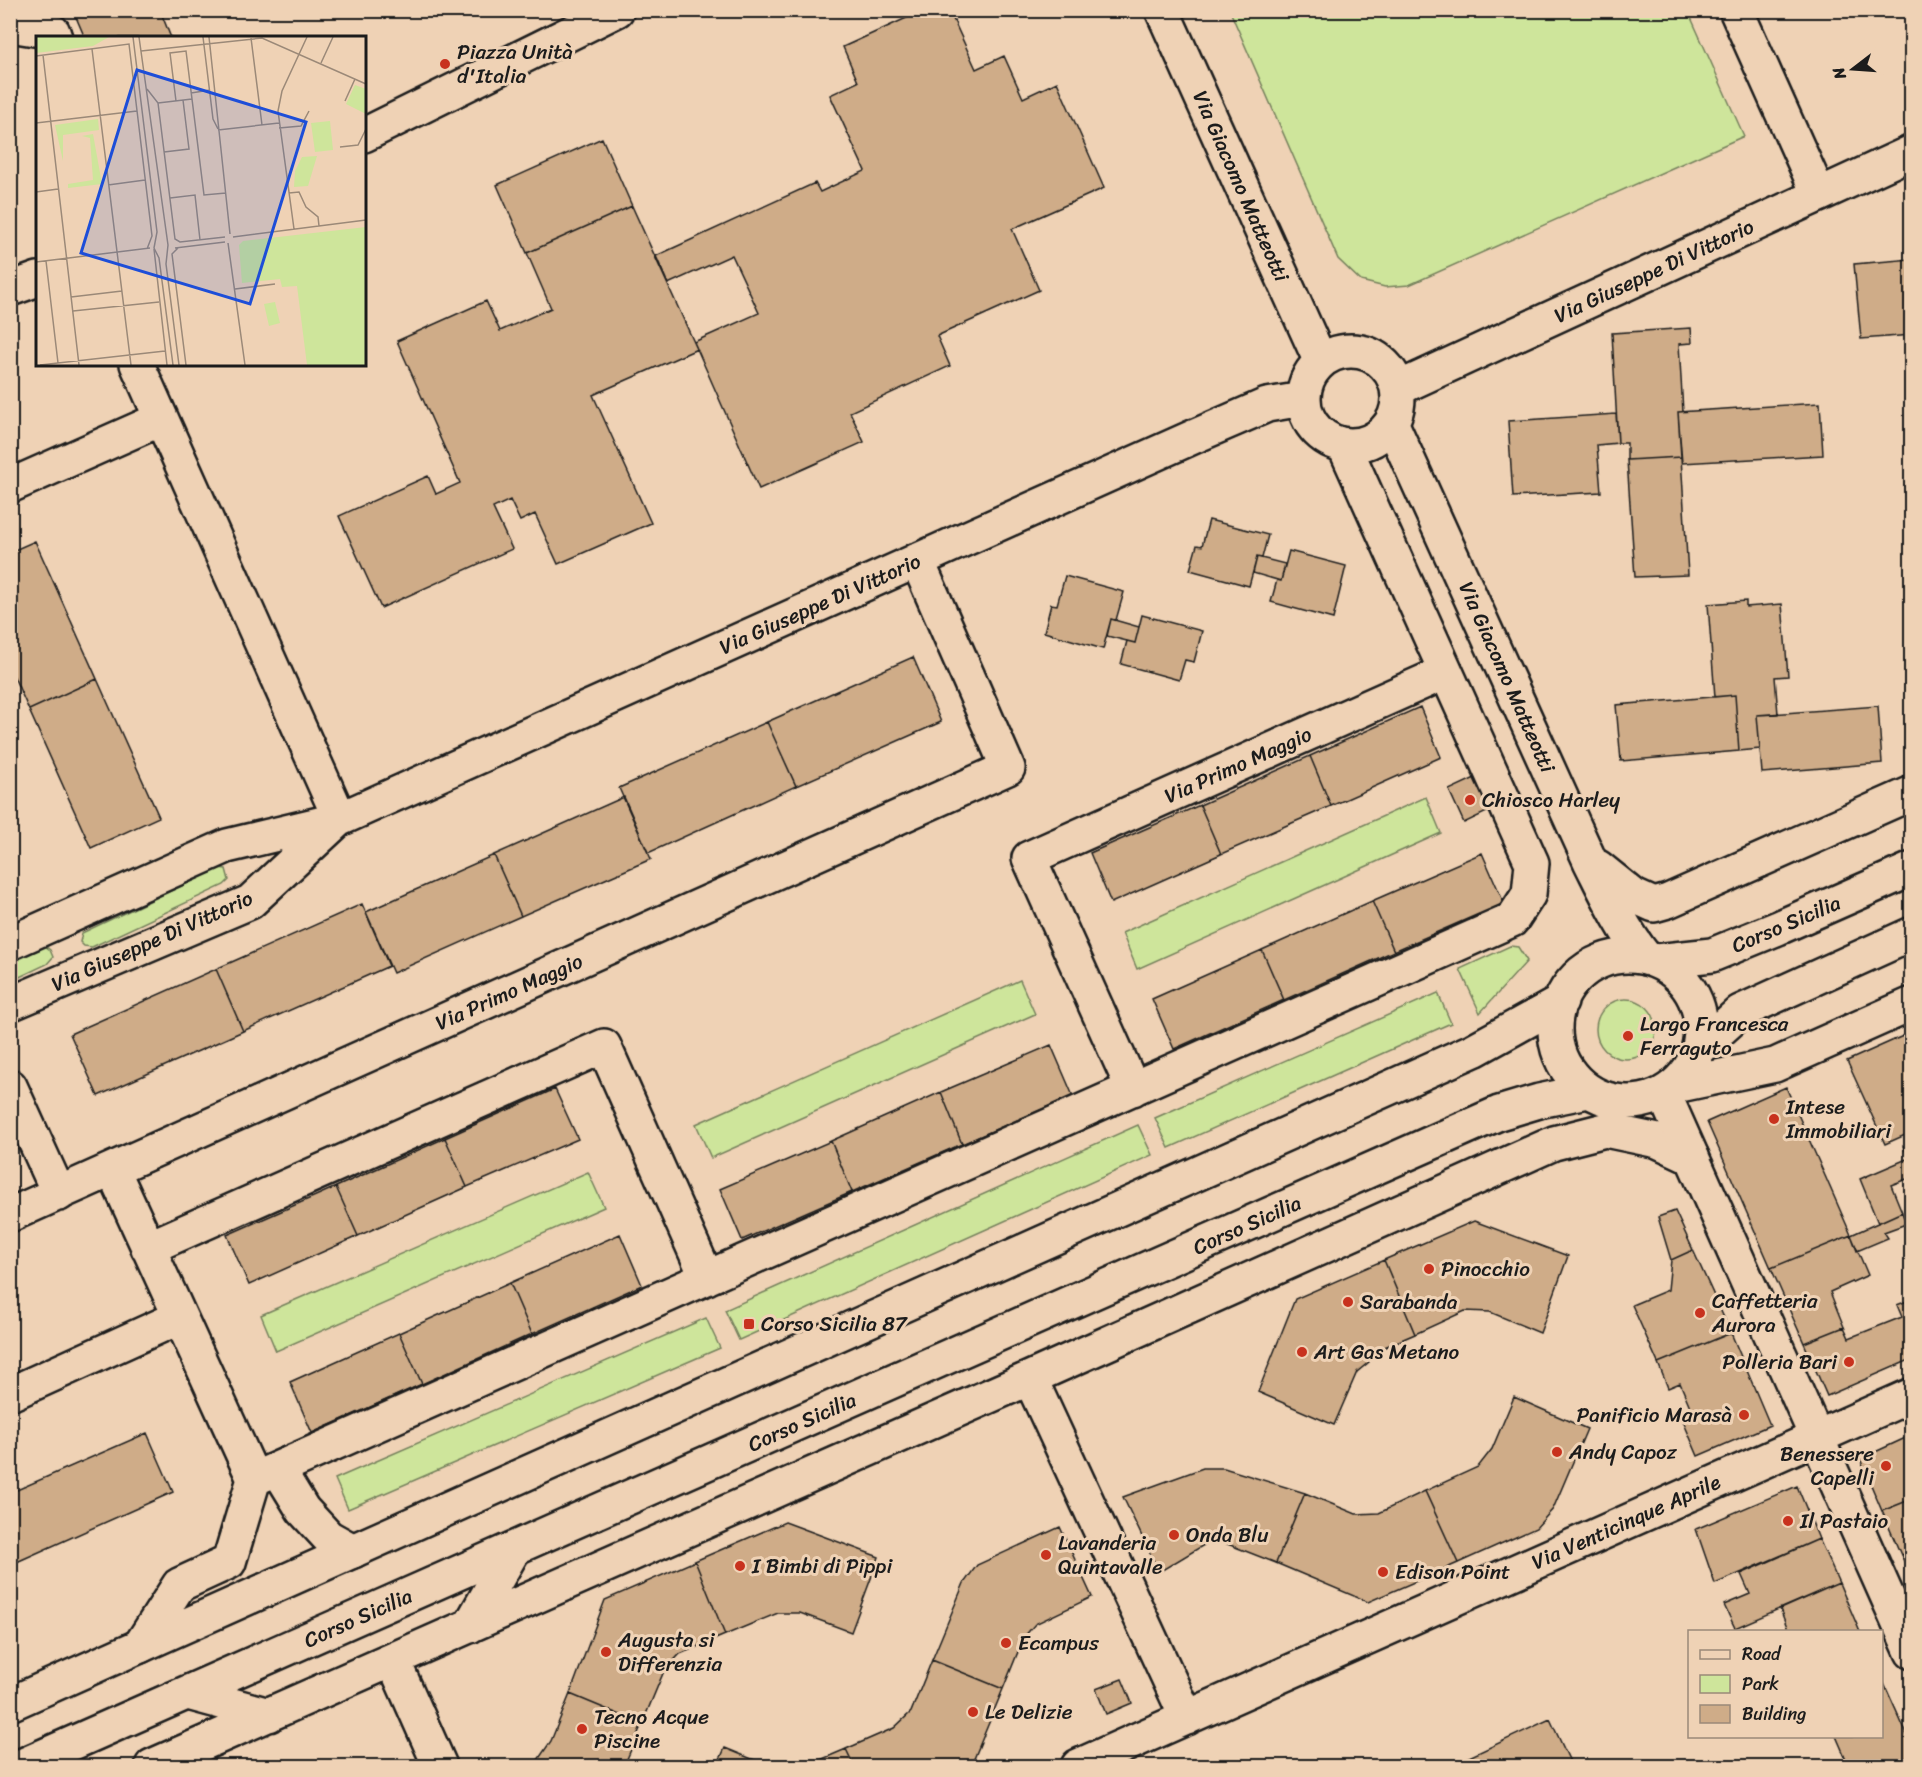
<svg xmlns="http://www.w3.org/2000/svg" width="1922" height="1777" font-family="Sriracha,sans-serif">
<style>
.green{fill:#cee59b;stroke:#75805c;stroke-width:1.5}
.building{fill:#cfac88;stroke:#1c1c1c;stroke-width:1.5}
.lines{fill:none;stroke-linecap:round;stroke-linejoin:round}
.minor-casing{stroke:#1c1c1c;stroke-width:38}
.tertiary-casing{stroke:#1c1c1c;stroke-width:38}
.secondary-casing{stroke:#1c1c1c;stroke-width:38}
.minor{stroke:#efd2b5;stroke-width:33}
.tertiary{stroke:#efd2b5;stroke-width:33}
.secondary{stroke:#efd2b5;stroke-width:33}
.poi-dot{fill:#c8321e;stroke:#efd2b5;stroke-width:2}
.labels{text-anchor:middle;stroke-width:6;stroke-linejoin:round;paint-order:stroke}
.poi-label{font-size:21px;fill:#1c1c1c;stroke:#efd2b5;text-anchor:start}
.street-label{font-size:21px;fill:#1c1c1c;stroke:#efd2b5}
.inset-road{fill:none;stroke:#9b8978;stroke-width:1.5}
.view{fill:#1d4ed8;fill-opacity:0.15;stroke:#1d4ed8;stroke-width:3}
.inset-edge{fill:none;stroke:#1c1c1c;stroke-width:3}
</style>
<rect width="100%" height="100%" fill="#efd2b5"/>
<filter id="ink" filterUnits="userSpaceOnUse"><feTurbulence type="fractalNoise" baseFrequency=".0167" numOctaves="2"/><feDisplacementMap in="SourceGraphic" scale="12" xChannelSelector="R" yChannelSelector="G"/><feConvolveMatrix kernelMatrix="1 2 1 2 8 2 1 2 1" color-interpolation-filters="sRGB"/></filter>
<g filter="url(#ink)">
<!-- green -->
<path class="green" d="M1230,11H1688L1744,136L1409,285L1385,287L1361,281L1338,259Z
M1426,797L1441,833L1137,969L1122,933Z
M219,868L226,869L229,880L224,885L92,947L84,946L80,942L82,933Z
M45,946L50,950L53,957L47,964L11,981L10,960Z
M1510,946L1518,947L1527,961L1480,1013L1460,969Z
M1020,980L1035,1014L711,1158L696,1124Z
M1438,993L1451,1023L1169,1148L1155,1118Z
M1596 1029a30 30 0 1 1 60 0a30 30 0 1 1-60 0Z
M1138,1125L1152,1155L739,1340L725,1310Z
M588,1172L604,1207L276,1351L261,1315Z
M706,1318L720,1348L348,1509L335,1479Z"/>
<!-- building -->
<path class="building" d="M73,10H160L171,38H85Z
M924,10H949L976,69L1004,56L1023,98L1057,82L1104,188L1012,229L1039,290L937,336L950,366L850,412L864,442L759,489L694,342L759,313L732,255L668,284L656,256L815,183L820,192L865,171L830,95L858,82L843,47Z
M602,138L632,206L527,253L497,185Z
M632,206L697,349L593,395L651,523L558,564L535,514L520,521L510,500L493,508L512,549L381,608L339,516L428,476L436,494L460,483L397,341L486,301L500,331L551,308L527,253Z
M1912,259V335L1861,339L1854,264Z
M1691,328L1692,343L1679,344L1683,412H1678L1681,457L1627,460V443H1618L1612,333Z
M1820,403L1823,455L1682,463L1678,412Z
M1616,414L1618,443L1597,445L1601,492L1513,497L1508,421Z
M1681,457L1688,575L1635,577L1627,460Z
M1209,520L1268,535L1262,558L1257,557L1249,586L1190,570L1197,545L1202,546Z
M35,541L97,679L29,710L10,668V552Z
M1289,551L1346,566L1333,619L1271,602L1277,580L1281,581Z
M1257,557L1285,564L1281,581L1253,573Z
M1065,576L1124,592L1116,620L1111,619L1103,649L1044,632L1051,604L1057,605Z
M1746,601V607L1782,604L1788,676L1775,677L1778,714L1757,715L1760,749L1739,751L1735,695L1715,697L1708,604Z
M1142,615L1202,631L1194,662L1185,660L1179,680L1121,664L1127,641L1135,643Z
M1111,619L1139,627L1135,643L1107,636Z
M913,657L941,722L796,786L767,722Z
M97,679L159,817L91,848L29,710Z
M1735,695L1739,751L1621,761L1616,705Z
M1878,706L1882,763L1762,773L1757,715Z
M1420,707L1441,757L1331,806L1310,756Z
M767,722L796,786L648,853L619,788Z
M1310,756L1331,806L1221,854L1200,805Z
M1477,777L1491,810L1464,823L1449,790Z
M624,797L651,859L521,916L494,855Z
M1200,805L1221,854L1111,903L1090,853Z
M1482,853L1504,903L1394,951L1372,901Z
M494,855L521,916L393,973L366,912Z
M1372,901L1394,951L1284,1000L1262,950Z
M362,904L389,966L243,1031L216,969Z
M1262,950L1284,1000L1174,1049L1152,999Z
M216,969L243,1031L98,1096L70,1034Z
M1912,1032V1132L1885,1144L1847,1061Z
M1051,1045L1073,1096L962,1144L941,1092Z
M1786,1087L1851,1235L1771,1268L1707,1122Z
M555,1089L578,1139L467,1187L445,1138Z
M941,1092L962,1144L852,1192L831,1141Z
M445,1138L467,1187L358,1236L336,1187Z
M831,1141L852,1192L742,1240L720,1189Z
M1912,1143V1165L1903,1146Z
M1909,1158L1912,1165V1177L1891,1185L1902,1212L1878,1223L1860,1179Z
M336,1187L358,1236L249,1285L227,1235Z
M1675,1211L1693,1250L1671,1260L1658,1217Z
M1902,1212L1906,1224L1884,1232L1888,1238L1857,1251L1851,1235Z
M1474,1221L1568,1256L1540,1333L1490,1312L1465,1311L1415,1334L1384,1260Z
M1912,1222V1238L1906,1224Z
M620,1234L642,1285L532,1334L510,1283Z
M1851,1235L1868,1275L1830,1292L1844,1327L1804,1343L1771,1268Z
M1693,1250L1731,1333L1658,1363L1632,1305L1668,1290L1671,1260Z
M1384,1260L1415,1334L1366,1355L1369,1362L1357,1372L1334,1425L1258,1392L1295,1299Z
M510,1283L532,1334L422,1384L399,1333Z
M1912,1299V1359L1827,1396L1804,1343L1844,1327L1849,1338L1902,1317L1897,1305Z
M399,1333L422,1384L312,1433L290,1382Z
M1731,1333L1770,1425L1698,1456L1683,1421L1694,1416L1680,1383L1668,1388L1658,1363Z
M1514,1397L1587,1429L1553,1509L1536,1528L1458,1563L1425,1491L1478,1467L1492,1449Z
M147,1433L173,1492L10,1565V1493Z
M1912,1435V1499L1882,1511L1860,1459Z
M1203,1468H1224L1305,1493L1276,1563L1225,1543H1207L1159,1572L1123,1497Z
M1797,1486L1819,1539L1715,1584L1696,1529Z
M1425,1491L1458,1563L1368,1602L1276,1563L1305,1493L1356,1514L1379,1513Z
M1912,1499V1550L1901,1555L1882,1511Z
M785,1522L879,1557L851,1632L800,1613H778L725,1635L695,1561Z
M1060,1527L1092,1597L1035,1624L1024,1637L1003,1689L932,1660L964,1583L977,1565Z
M1819,1539L1839,1583L1735,1628L1724,1605L1750,1594L1741,1574Z
M1912,1550V1577L1901,1555Z
M695,1561L725,1635L680,1654L664,1671L642,1724L570,1694L605,1600Z
M1839,1583L1860,1632H1789L1780,1609Z
M932,1660L1003,1689L971,1766H854L846,1749L894,1728L911,1712Z
M1122,1679L1132,1703L1106,1714L1096,1689Z
M1882,1679L1912,1746V1766H1849L1836,1736H1882Z
M570,1694L642,1724L624,1766H522L538,1760L551,1741Z
M1550,1719L1572,1766H1450Z
M725,1748L769,1766H717Z
M846,1749L854,1766H806Z"/>
<g class="lines">
<!-- minor casing -->
<g class="minor-casing">
<path id="minor" d="M1162,10L1321,362
M1736,10L1819,195
M10,25L53,32L55,38
M364,135L617,10
M10,289L38,279
M1304 398a47 47 0 1 1 94 0a47 47 0 1 1-94 0Z
M137,364L340,819
M1397,389L1912,152
M1392,424L1590,861C1607,895 1622,928 1646,958
M10,486L161,419
M1598,867L1634,896L1654,905L1668,901L1912,793
M10,943L227,846L340,819L1193,437L1267,405L1303,399
M10,1004L250,902L338,820
M10,1086L59,1194
M1675,1086L1775,1065L1912,1004
M1133,1089L1029,858L1446,672
M113,1170L254,1479
M10,1215L1008,768L917,560
M148,1248L604,1046L707,1278
M1030,1378L1187,1718
M10,1394L180,1317
M278,1469L303,1510L328,1537L353,1551
M470,1626L514,1549
M140,1646L179,1585L229,1562L254,1479L1512,920L1529,894L1532,863L1344,445
M393,1660L440,1766
M188,1693L269,1715
M152,1766L1030,1378L1554,1143L1605,1130L1658,1141L1692,1157
M1078,1766L1912,1395"/>
</g>
<!-- tertiary casing -->
<g class="tertiary-casing">
<path id="tertiary" d="M1664,1094L1912,1652"/>
</g>
<!-- secondary casing -->
<g class="secondary-casing">
<path id="secondary" d="M1555 1029a73 73 0 1 1 146 0a73 73 0 1 1-146 0Z
M1656,961L1712,955L1778,928L1912,869
M1699,1049L1740,1012L1912,934
M10,1704L1474,1050L1561,1002
M21,1766L1499,1113L1539,1101L1588,1091"/>
</g>
<!-- minor -->
<use href="#minor" class="minor"/>
<!-- tertiary -->
<use href="#tertiary" class="tertiary"/>
<!-- secondary -->
<use href="#secondary" class="secondary"/>
</g>
</g>
<!-- markers -->
<g class="poi-dot">
<circle cx="445" cy="64" r="6"/>
<circle cx="1470" cy="800" r="6"/>
<circle cx="1628" cy="1036" r="6"/>
<circle cx="1774" cy="1119" r="6"/>
<circle cx="1429" cy="1269" r="6"/>
<circle cx="1348" cy="1302" r="6"/>
<circle cx="1700" cy="1313" r="6"/>
<rect x="743" y="1318" width="12" height="12" rx="3"/>
<circle cx="1302" cy="1352" r="6"/>
<circle cx="1849" cy="1362" r="6"/>
<circle cx="1744" cy="1415" r="6"/>
<circle cx="1557" cy="1452" r="6"/>
<circle cx="1886" cy="1466" r="6"/>
<circle cx="1788" cy="1521" r="6"/>
<circle cx="1174" cy="1535" r="6"/>
<circle cx="1046" cy="1555" r="6"/>
<circle cx="740" cy="1566" r="6"/>
<circle cx="1383" cy="1572" r="6"/>
<circle cx="1006" cy="1643" r="6"/>
<circle cx="606" cy="1652" r="6"/>
<circle cx="973" cy="1712" r="6"/>
<circle cx="582" cy="1729" r="6"/>
</g>
<g class="labels">
<!-- poi labels -->
<g class="poi-label">
<text x="457" y="59">Piazza Unità<tspan x="457" dy="24">d'Italia</tspan></text>
<text x="1482" y="807">Chiosco Harley</text>
<text x="1640" y="1031">Largo Francesca<tspan x="1640" dy="24">Ferraguto</tspan></text>
<text x="1786" y="1114">Intese<tspan x="1786" dy="24">Immobiliari</tspan></text>
<text x="1441" y="1276">Pinocchio</text>
<text x="1712" y="1308">Caffetteria<tspan x="1712" dy="24">Aurora</tspan></text>
<text x="1360" y="1309">Sarabanda</text>
<text x="761" y="1331">Corso Sicilia 87</text>
<text x="1314" y="1359">Art Gas Metano</text>
<text x="1837" y="1369" text-anchor="end">Polleria Bari</text>
<text x="1732" y="1422" text-anchor="end">Panificio Marasà</text>
<text x="1569" y="1459">Andy Capoz</text>
<text x="1874" y="1461" text-anchor="end">Benessere<tspan x="1874" dy="24">Capelli</tspan></text>
<text x="1800" y="1528">Il Pastaio</text>
<text x="1186" y="1542">Onda Blu</text>
<text x="1058" y="1550">Lavanderia<tspan x="1058" dy="24">Quintavalle</tspan></text>
<text x="752" y="1573">I Bimbi di Pippi</text>
<text x="1395" y="1579">Edison Point</text>
<text x="618" y="1647">Augusta si<tspan x="618" dy="24">Differenzia</tspan></text>
<text x="1018" y="1650">Ecampus</text>
<text x="985" y="1719">Le Delizie</text>
<text x="594" y="1724">Tecno Acque<tspan x="594" dy="24">Piscine</tspan></text>
</g>
<!-- street labels -->
<g class="street-label">
<text transform="translate(1241 186) rotate(66)" y="7">Via Giacomo Matteotti</text>
<text transform="translate(1654 271) rotate(-25)" y="7">Via Giuseppe Di Vittorio</text>
<text transform="translate(820 604) rotate(-24)" y="7">Via Giuseppe Di Vittorio</text>
<text transform="translate(1507 677) rotate(66)" y="7">Via Giacomo Matteotti</text>
<text transform="translate(1238 765) rotate(-24)" y="7">Via Primo Maggio</text>
<text transform="translate(1786 924) rotate(-23)" y="7">Corso Sicilia</text>
<text transform="translate(152 941) rotate(-24)" y="7">Via Giuseppe Di Vittorio</text>
<text transform="translate(509 992) rotate(-24)" y="7">Via Primo Maggio</text>
<text transform="translate(1247 1225) rotate(-24)" y="7">Corso Sicilia</text>
<text transform="translate(802 1422) rotate(-24)" y="7">Corso Sicilia</text>
<text transform="translate(1626 1522) rotate(-24)" y="7">Via Venticinque Aprile</text>
<text transform="translate(358 1618) rotate(-24)" y="7">Corso Sicilia</text>
</g>
</g>
<!-- overview -->
<g transform="translate(36 36)">
<rect width="330" height="330" fill="#efd2b5"/>
<path d="M0,1H73L57,10L0,17ZM319,49L330,53V78L310,68ZM62,83L63,94L27,99V125L19,89ZM294,85L297,114L279,116L275,87ZM57,98L66,148L32,152V148L57,144L54,102L46,100ZM281,120L272,150L258,151L259,135L266,121ZM330,191V329H271L261,250L246,251L244,243L206,247L203,209L207,205ZM239,266L244,287L233,290L228,268Z" fill="#cee59b"/>
<path class="inset-road" d="M97,1L121,196L118,212L123,222L137,329M103,1L132,209L130,228L143,329M167,1L177,83L182,93M173,1L194,198M215,2L226,89M56,13L95,329M105,15L226,2L330,48M7,19L43,329M0,20L93,8L116,200L111,213M285,27L297,1M111,53L122,67L139,203L144,206L189,201M155,57L174,54M140,65L134,17L150,15L168,159L190,157M309,65L319,43M122,67L156,63M0,87L101,75M243,92L265,90L273,75M182,94L243,87M304,111L322,109L330,93M128,116L153,113L147,64M72,149L109,144M0,156L22,153M253,157L263,156L270,171L282,181L283,190M134,162L159,159L164,204M258,193L242,75L246,55L271,1M197,201L330,184M192,207L209,329M139,212L189,206M142,212L136,218L150,329M118,213L131,329M10,225L22,327M0,226L114,212M199,253L239,248M35,261L86,255M37,275L123,266M4,329L129,315"/>
<path class="view" d="M101,34L270,86L214,268L45,217Z"/>
<rect width="330" height="330" class="inset-edge"/>
</g>
<!-- margin -->
<rect width="1922" height="1777" fill="none" stroke="#efd2b5" stroke-width="36"/>
<rect x="18" y="18" width="1886" height="1741" fill="none" stroke="#1c1c1c" stroke-width="2" filter="url(#ink)"/>
<!-- legend -->
<rect x="1688" y="1630" width="195" height="108" fill="#efd2b5" stroke="#9b8978" stroke-width="1.5"/>
<rect x="1700" y="1650" width="30" height="9" fill="#efd2b5" stroke="#9b8978" stroke-width="1.5"/>
<text x="1742" y="1660" font-size="18" fill="#1c1c1c">Road</text>
<rect x="1700" y="1675" width="30" height="18" fill="#cee59b" stroke="#9b8978" stroke-width="1.5"/>
<text x="1742" y="1690" font-size="18" fill="#1c1c1c">Park</text>
<rect x="1700" y="1705" width="30" height="18" fill="#cfac88" stroke="#9b8978" stroke-width="1.5"/>
<text x="1742" y="1720" font-size="18" fill="#1c1c1c">Building</text>
<!-- north arrow -->
<g transform="translate(1853 69) rotate(253)" stroke="#efd2b5" stroke-width="4.5" paint-order="stroke">
<path d="M0-4.5L10 22L0 15L-10 22Z" fill="#1c1c1c"/>
<text y="-9" font-size="16" font-weight="bold" text-anchor="middle" fill="#1c1c1c">N</text>
</g>
</svg>
